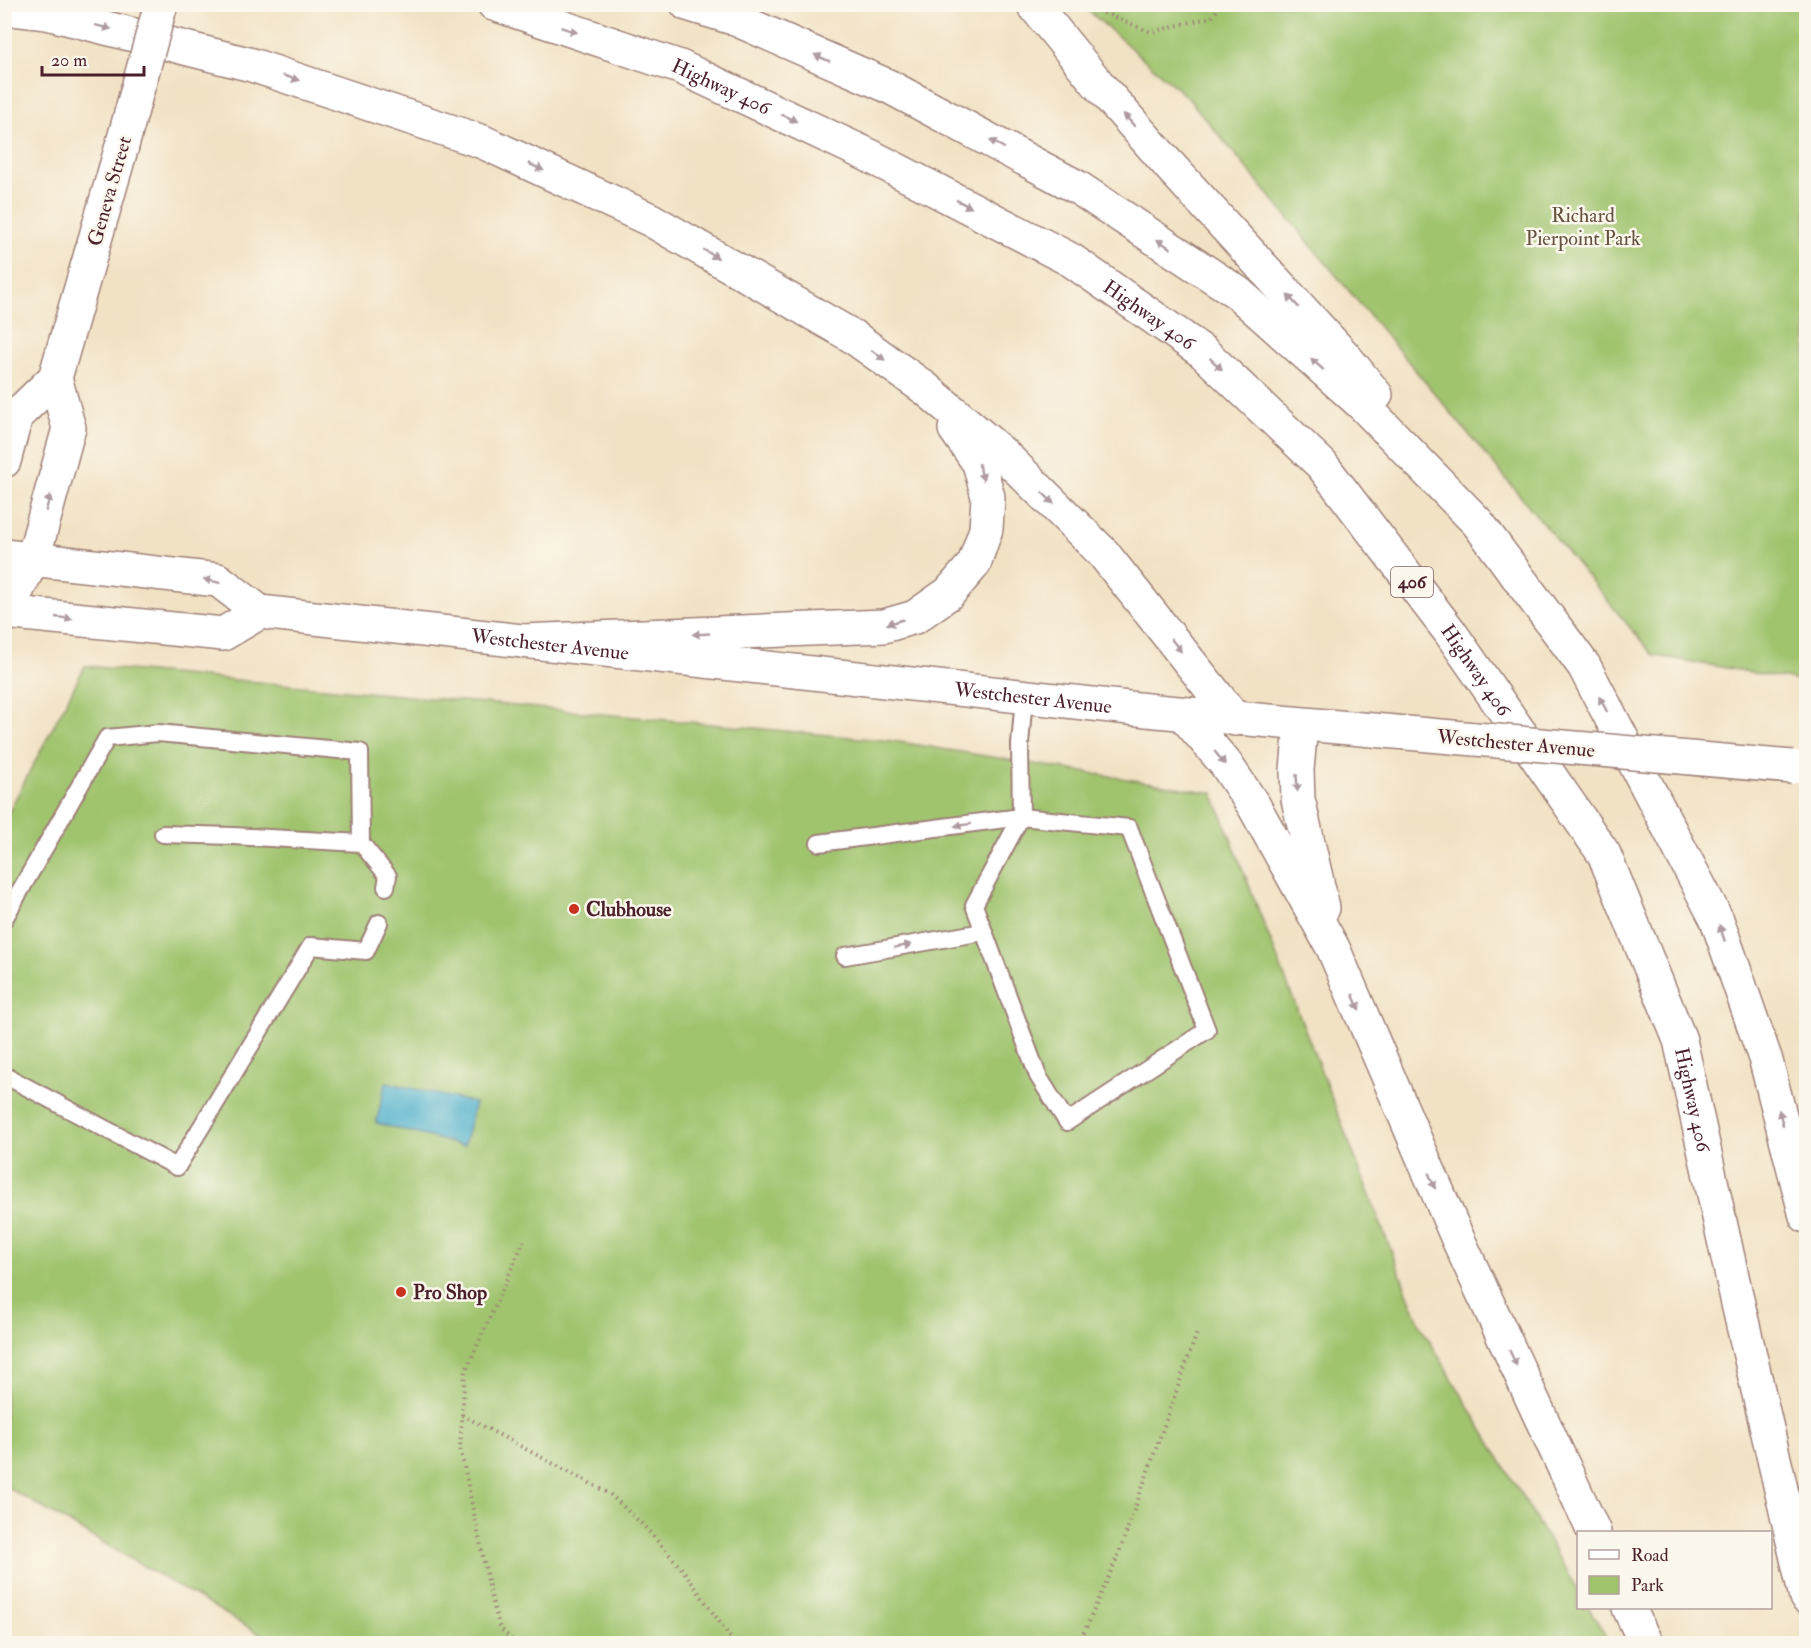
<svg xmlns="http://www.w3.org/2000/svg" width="1811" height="1648" font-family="'IM FELL Double Pica',serif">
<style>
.green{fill:#a0c46e;stroke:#75724c;stroke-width:1.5}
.water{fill:#4db0cc;stroke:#4c687c;stroke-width:1.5}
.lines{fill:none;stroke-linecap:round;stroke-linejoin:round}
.service-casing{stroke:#9e8078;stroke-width:20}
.secondary-casing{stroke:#9e8078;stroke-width:36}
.motorway-casing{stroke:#9e8078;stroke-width:36}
.path{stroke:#9e8078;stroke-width:4;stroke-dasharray:1.5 4.5;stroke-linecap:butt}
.service{stroke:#fff;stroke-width:16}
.secondary{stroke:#fff;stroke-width:33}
.motorway{stroke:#fff;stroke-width:33}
.secondary-bridge-casing{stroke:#9e8078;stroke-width:36;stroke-linecap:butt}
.secondary-bridge{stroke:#fff;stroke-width:33}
.oneway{fill:#ae9aa0}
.poi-dot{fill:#c8321e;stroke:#fbf7ec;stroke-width:2}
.labels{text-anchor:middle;stroke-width:5;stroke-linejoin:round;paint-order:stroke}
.shield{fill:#fbf7ec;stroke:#7f6065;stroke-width:1.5}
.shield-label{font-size:18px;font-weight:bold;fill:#4a1f2b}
.street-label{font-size:20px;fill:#4a1f2b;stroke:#fbf7ec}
.park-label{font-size:20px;fill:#64513f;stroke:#fbf7ec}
.poi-label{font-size:20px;font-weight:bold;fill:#4a1f2b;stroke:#fbf7ec;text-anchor:start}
</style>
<rect width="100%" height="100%" fill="#fbf7ec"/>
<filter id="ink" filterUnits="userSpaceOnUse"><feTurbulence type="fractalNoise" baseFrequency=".0167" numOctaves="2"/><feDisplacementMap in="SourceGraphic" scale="12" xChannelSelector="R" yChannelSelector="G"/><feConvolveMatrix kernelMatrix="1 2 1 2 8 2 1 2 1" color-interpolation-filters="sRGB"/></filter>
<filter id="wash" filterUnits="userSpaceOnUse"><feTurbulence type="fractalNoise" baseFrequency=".008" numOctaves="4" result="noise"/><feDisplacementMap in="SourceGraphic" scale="24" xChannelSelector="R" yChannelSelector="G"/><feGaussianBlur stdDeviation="1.35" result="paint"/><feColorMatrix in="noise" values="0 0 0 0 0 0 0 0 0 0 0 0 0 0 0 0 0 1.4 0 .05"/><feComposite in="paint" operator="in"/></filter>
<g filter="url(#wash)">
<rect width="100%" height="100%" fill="#f2e2c4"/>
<!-- green -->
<path class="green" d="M1082,5H1806V682L1653,655L1188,98Z
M85,666L893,741L1213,793L1420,1325L1578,1590V1608H1589L1610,1643H276L5,1486V819Z"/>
<!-- water -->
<path class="water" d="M386,1082L475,1103L464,1146L376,1123Z"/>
</g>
<g filter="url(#ink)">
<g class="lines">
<!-- service casing -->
<g class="service-casing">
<path id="service" d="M163,834L233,836L361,843
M819,843L1021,817L1129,828L1207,1030L1067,1122L1038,1076L974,905L1021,817L1020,745L1024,696
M4,919L107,738L158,733L360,752L361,843L388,876L386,887
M845,956L983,932
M4,1075L177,1167L311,946L366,951L379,923"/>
</g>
<!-- secondary casing -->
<g class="secondary-casing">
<g id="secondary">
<path d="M4,461L16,416L55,378L122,146"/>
<path id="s1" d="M4,556L218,580L260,612L1156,711L1475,739"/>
<path d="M4,612L223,634L260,612"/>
<path d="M6,612L33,559L69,428L55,378"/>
</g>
</g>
<!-- motorway casing -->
<g class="motorway-casing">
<g id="motorway">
<path id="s2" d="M494,4L680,67L868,155L1071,260L1203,352L1322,465L1450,632L1604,854L1680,1040L1739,1308L1806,1597"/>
<path d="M687,4L733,18L888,86L1077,187L1238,293L1362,404L1478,523L1584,666L1717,920L1766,1061L1806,1216"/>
<path d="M1033,4L1098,84L1168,164L1346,358L1376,395"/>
<path d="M4,8L47,13L252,65L483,142L651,220L852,336L926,389L1004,455L1103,553L1235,719"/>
<path d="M522,641L884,626L915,617L949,593L974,564L986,529L988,497L979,463L955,429"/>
<path d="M1183,714L1225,763L1254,806L1333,948L1457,1237L1594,1532"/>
<path d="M1301,725L1297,770L1298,799L1323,908"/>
<path d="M1629,1608L1646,1644"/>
</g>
</g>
<!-- path -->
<path class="path" d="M1098,4L1099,11L1151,32L1212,17L1222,4
M462,1415L610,1494L644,1526L683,1570L730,1637L737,1644
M516,1644L500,1628L492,1600L460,1447L465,1373L524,1241
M1079,1644L1119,1553L1197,1333"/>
<!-- service -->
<use href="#service" class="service"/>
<!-- secondary -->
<use href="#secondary" class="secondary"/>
<!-- motorway -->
<use href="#motorway" class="motorway"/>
<!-- secondary-bridge casing -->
<g class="secondary-bridge-casing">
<path id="secondary-bridge" d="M122,146L161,4
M1475,739L1792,767"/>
</g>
<!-- secondary-bridge -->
<use href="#secondary-bridge" class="secondary-bridge"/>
</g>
<!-- one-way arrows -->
<defs><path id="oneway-solid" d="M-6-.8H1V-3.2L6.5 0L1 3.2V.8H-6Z" transform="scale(1.5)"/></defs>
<g class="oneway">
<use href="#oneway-solid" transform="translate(103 27) rotate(14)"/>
<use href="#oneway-solid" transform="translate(569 30) rotate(18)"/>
<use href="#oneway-solid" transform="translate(822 58) rotate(-156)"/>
<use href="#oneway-solid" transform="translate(291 78) rotate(18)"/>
<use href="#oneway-solid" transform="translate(789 118) rotate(25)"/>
<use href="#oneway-solid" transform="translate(1129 120) rotate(-131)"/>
<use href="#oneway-solid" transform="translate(997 144) rotate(-152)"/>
<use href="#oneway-solid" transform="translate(536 167) rotate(25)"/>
<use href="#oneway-solid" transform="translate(964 204) rotate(27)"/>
<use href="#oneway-solid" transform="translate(1164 244) rotate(-147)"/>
<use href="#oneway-solid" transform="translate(711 254) rotate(30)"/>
<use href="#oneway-solid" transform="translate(1293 301) rotate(-133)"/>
<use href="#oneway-solid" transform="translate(878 355) rotate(36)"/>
<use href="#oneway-solid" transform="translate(1216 364) rotate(44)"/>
<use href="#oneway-solid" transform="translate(1317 364) rotate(-138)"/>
<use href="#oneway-solid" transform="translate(981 472) rotate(75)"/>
<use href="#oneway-solid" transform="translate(1048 498) rotate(44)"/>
<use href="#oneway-solid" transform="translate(48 503) rotate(-75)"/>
<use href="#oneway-solid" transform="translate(212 581) rotate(-166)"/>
<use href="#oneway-solid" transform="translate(64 618) rotate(6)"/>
<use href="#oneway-solid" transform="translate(895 622) rotate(163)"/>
<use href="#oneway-solid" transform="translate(701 634) rotate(177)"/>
<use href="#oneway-solid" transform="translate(1176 645) rotate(52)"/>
<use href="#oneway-solid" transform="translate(1603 704) rotate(-118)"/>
<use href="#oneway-solid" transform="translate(1220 758) rotate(51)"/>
<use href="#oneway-solid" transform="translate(1297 783) rotate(87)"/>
<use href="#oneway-solid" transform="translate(963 825) rotate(173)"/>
<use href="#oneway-solid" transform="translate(1722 933) rotate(-109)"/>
<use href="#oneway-solid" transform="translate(903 946) rotate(-10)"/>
<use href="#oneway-solid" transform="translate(1356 1002) rotate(67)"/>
<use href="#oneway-solid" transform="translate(1781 1118) rotate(-105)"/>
<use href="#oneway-solid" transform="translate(1432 1181) rotate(67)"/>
<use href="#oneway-solid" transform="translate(1513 1358) rotate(65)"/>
</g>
</g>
<!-- markers -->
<g class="poi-dot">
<circle cx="574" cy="909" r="6"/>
<circle cx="401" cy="1292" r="6"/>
</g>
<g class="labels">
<!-- shield labels -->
<rect class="shield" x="1391" y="567" width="42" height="30" rx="4.5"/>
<g class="shield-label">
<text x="1412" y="588">406</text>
</g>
<!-- street labels -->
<g class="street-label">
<text dy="7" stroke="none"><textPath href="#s2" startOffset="242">Highway 406</textPath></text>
<text transform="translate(109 191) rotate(-74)" y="7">Geneva Street</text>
<text dy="7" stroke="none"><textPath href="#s2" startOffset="728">Highway 406</textPath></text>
<text dy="7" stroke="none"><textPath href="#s1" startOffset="560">Westchester Avenue</textPath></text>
<text dy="7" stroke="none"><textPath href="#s2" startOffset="1214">Highway 406</textPath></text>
<text dy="7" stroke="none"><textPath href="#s1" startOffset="1046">Westchester Avenue</textPath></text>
<text transform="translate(1516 743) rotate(5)" y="7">Westchester Avenue</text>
<text dy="7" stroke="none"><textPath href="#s2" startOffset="1700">Highway 406</textPath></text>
</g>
<!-- park labels -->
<g class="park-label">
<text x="1583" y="222">Richard<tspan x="1583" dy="23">Pierpoint Park</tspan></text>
</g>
<!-- poi labels -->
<g class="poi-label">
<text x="586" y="916">Clubhouse</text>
<text x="413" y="1299">Pro Shop</text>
</g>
</g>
<!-- margin -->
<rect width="1811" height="1648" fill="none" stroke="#fbf7ec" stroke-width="24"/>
<!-- legend -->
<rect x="1577" y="1531" width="195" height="78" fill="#fbf7ec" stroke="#b4a19f" stroke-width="1.5"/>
<rect x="1589" y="1550" width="30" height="9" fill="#ffffff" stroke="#b4a19f" stroke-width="1.5"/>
<text x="1631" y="1561" font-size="18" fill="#4a1f2b">Road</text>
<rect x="1589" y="1576" width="30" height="18" fill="#a0c46e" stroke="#b4a19f" stroke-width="1.5"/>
<text x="1631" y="1591" font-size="18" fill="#4a1f2b">Park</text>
<!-- scale -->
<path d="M42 66v9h102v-9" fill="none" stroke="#4a1f2b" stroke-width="3"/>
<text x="51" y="66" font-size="18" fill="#4a1f2b" stroke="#fbf7ec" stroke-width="4.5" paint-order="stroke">20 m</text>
</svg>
